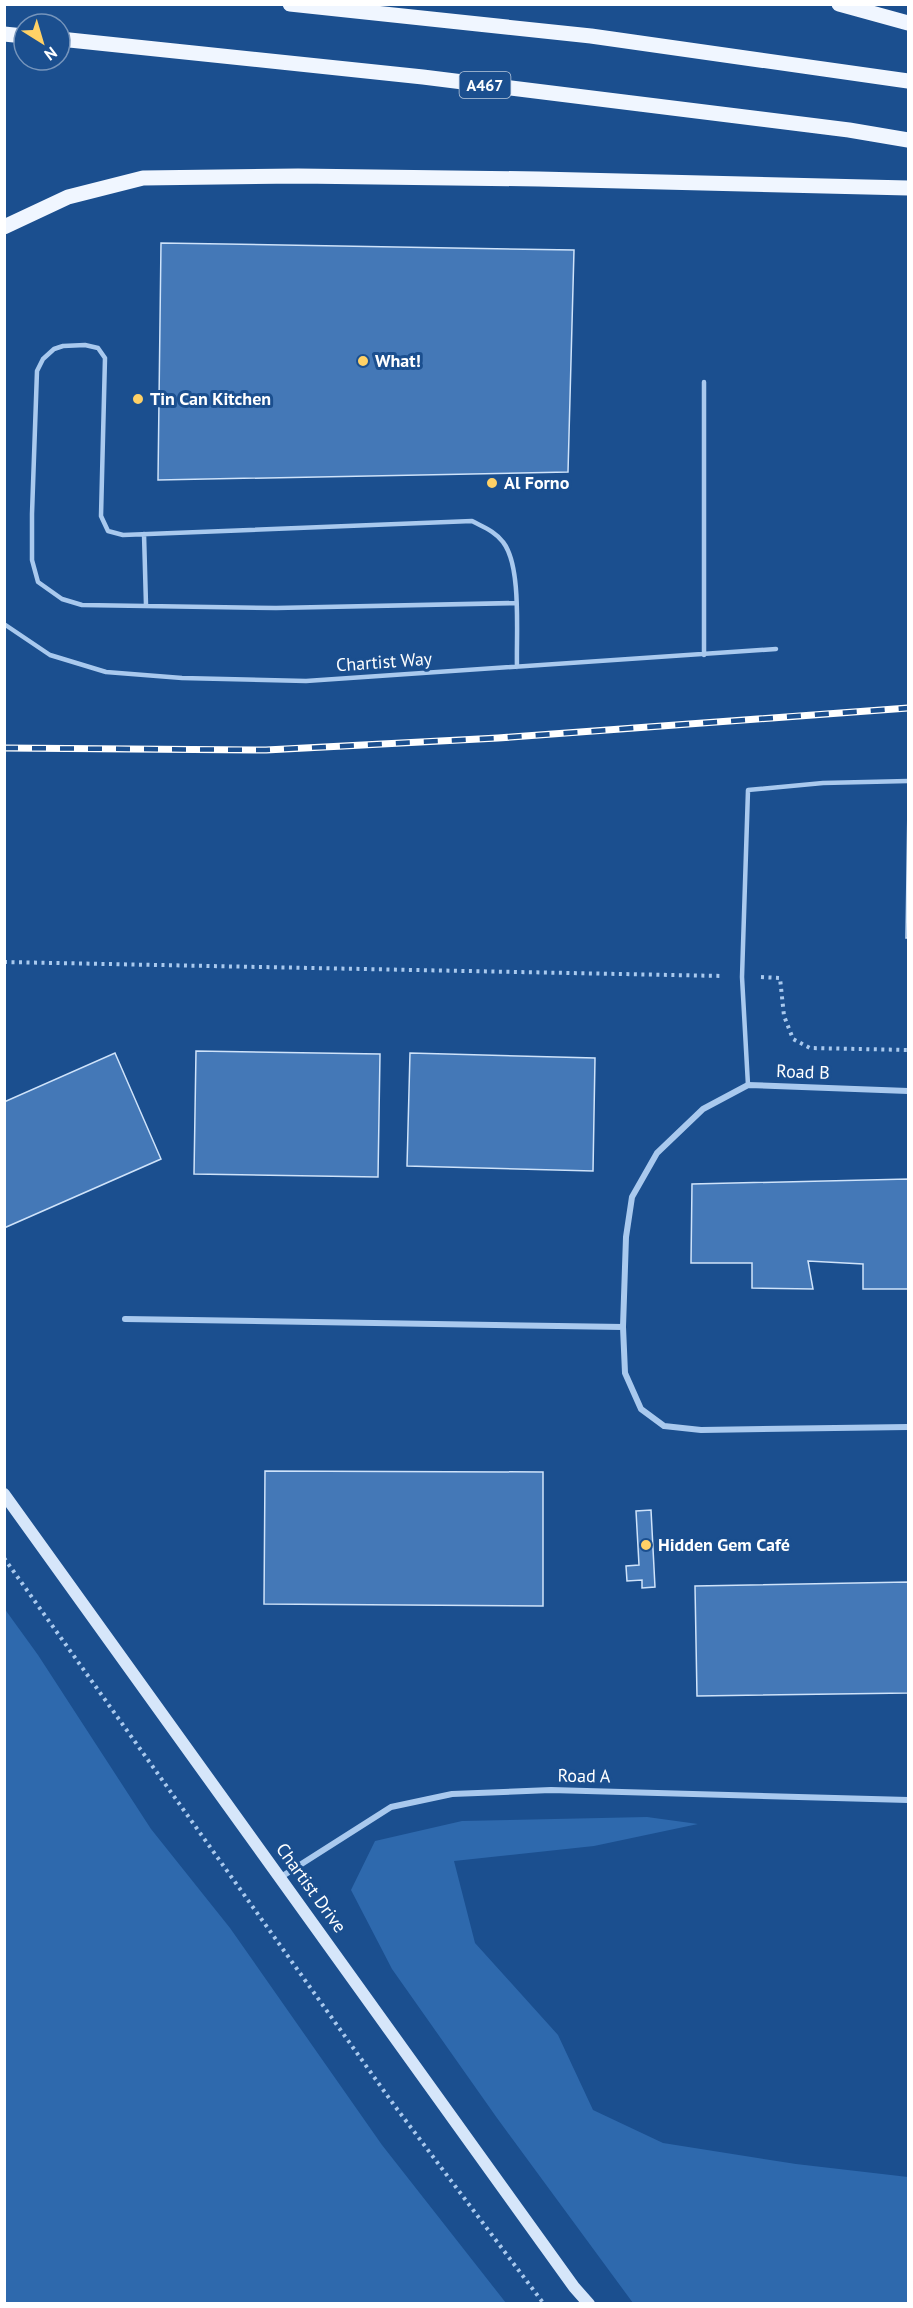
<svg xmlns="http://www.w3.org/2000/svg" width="913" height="2308" font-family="'PT Sans',sans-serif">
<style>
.green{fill:#2e69ad}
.building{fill:#4478b7;stroke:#cfe3fa;stroke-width:1.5}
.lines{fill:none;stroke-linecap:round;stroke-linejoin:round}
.path{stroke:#a9c9ee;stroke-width:4;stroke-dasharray:3 4.5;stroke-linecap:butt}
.service{stroke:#a9c9ee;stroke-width:4.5}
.minor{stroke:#a9c9ee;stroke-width:6}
.secondary{stroke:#d6e6fa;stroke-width:12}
.primary{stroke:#f0f6ff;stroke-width:15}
.rail-casing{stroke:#fff;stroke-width:7}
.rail{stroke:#1b4f8f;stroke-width:4.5;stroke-dasharray:14;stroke-linecap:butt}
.poi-dot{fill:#ffd166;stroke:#1b4f8f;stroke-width:2}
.labels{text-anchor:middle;stroke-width:6;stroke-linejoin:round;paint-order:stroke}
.shield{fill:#1b4f8f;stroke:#bbcadd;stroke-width:1.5}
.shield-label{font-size:16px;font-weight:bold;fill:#fff}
.poi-label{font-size:18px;font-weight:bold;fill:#fff;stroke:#1b4f8f;text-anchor:start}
.street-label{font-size:18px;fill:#fff;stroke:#1b4f8f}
</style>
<rect width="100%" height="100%" fill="#1b4f8f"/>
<!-- green -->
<path class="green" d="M4,1608L38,1655L151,1829L230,1928L382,2145L506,2303H5Z
M647,1817L698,1824L594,1846L454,1861L475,1943L558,2035L593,2110L663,2143L796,2164L908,2177V2303H633L497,2118L392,1969L351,1890L375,1841L462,1821Z"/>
<!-- building -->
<path class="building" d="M161,243L574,250L568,472L158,480Z
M908,803V938H906Z
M196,1051L380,1054L378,1177L194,1174Z
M115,1053L161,1159L4,1228V1102Z
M410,1053L595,1058L593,1171L407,1166Z
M908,1179V1289H863V1264L808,1261L813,1289L752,1288V1263H691L692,1184Z
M265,1471L543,1472V1606L264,1604Z
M651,1510L655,1587L642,1588V1580L627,1581L626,1566L639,1565L636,1511Z
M908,1582V1693L697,1696L695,1586Z"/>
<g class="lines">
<!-- path -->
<path class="path" d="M4,962L723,976
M761,977L780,978L784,1016L793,1039L810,1048L908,1050
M4,1558L394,2105L544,2304"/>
<!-- service -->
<path class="service" d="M704,382V655
M144,534L146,605
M516,603L276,608L82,605L62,599L38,582L32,560V514L37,371L43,359L54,349L63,346L85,345L98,348L105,358L101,516L108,531L123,535L472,521C483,527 495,531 503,542C522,566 516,636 517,667
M4,624L50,655L106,672L182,678L306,681L776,649
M748,1085L742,977L748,790L823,783L908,781"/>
<!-- minor -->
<path class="minor" d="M125,1319L623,1327L625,1373L641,1409L664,1426L701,1430L908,1427
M623,1327L626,1237L632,1197L657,1153L703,1109L748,1085L908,1091
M281,1877L391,1807L452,1794L551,1790L908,1800"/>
<!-- secondary -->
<path class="secondary" d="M4,1494L574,2287L589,2304"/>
<!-- primary -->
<path class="primary" d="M290,4L591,36L908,81
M839,4L908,23
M4,34L24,36
M60,39L423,77L849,130L908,140
M4,227L68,197L143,178L298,176L539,179L908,188"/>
<!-- rail casing -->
<g class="rail-casing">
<path id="rail" d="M4,748L266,750L498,738L908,708"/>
</g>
<!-- rail -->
<use href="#rail" class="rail"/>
</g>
<!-- markers -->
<g class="poi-dot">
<circle cx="363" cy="361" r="6"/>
<circle cx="138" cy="399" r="6"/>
<circle cx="492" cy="483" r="6"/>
<circle cx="646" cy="1545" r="6"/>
</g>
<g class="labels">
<!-- shield labels -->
<rect class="shield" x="459.5" y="72" width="51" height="26" rx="4.5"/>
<g class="shield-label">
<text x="485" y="91">A467</text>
</g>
<!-- poi labels -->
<g class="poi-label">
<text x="375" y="367">What!</text>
<text x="150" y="405">Tin Can Kitchen</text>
<text x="504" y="489">Al Forno</text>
<text x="658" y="1551">Hidden Gem Café</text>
</g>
<!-- street labels -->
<g class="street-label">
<text transform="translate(384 662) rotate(-4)" y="6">Chartist Way</text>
<text transform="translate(803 1072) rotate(2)" y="6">Road B</text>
<text transform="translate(584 1776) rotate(1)" y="6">Road A</text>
<text transform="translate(311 1888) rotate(54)" y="6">Chartist Drive</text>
</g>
</g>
<!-- border -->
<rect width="913" height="2308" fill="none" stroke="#ffffff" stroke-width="12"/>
<!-- north arrow -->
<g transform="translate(42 42) rotate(143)"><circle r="28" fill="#1b4f8f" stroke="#7695bc" stroke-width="1.5"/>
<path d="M0-4.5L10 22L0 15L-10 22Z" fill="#ffd166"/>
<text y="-9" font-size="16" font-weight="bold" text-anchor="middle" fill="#ffffff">N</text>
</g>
</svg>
